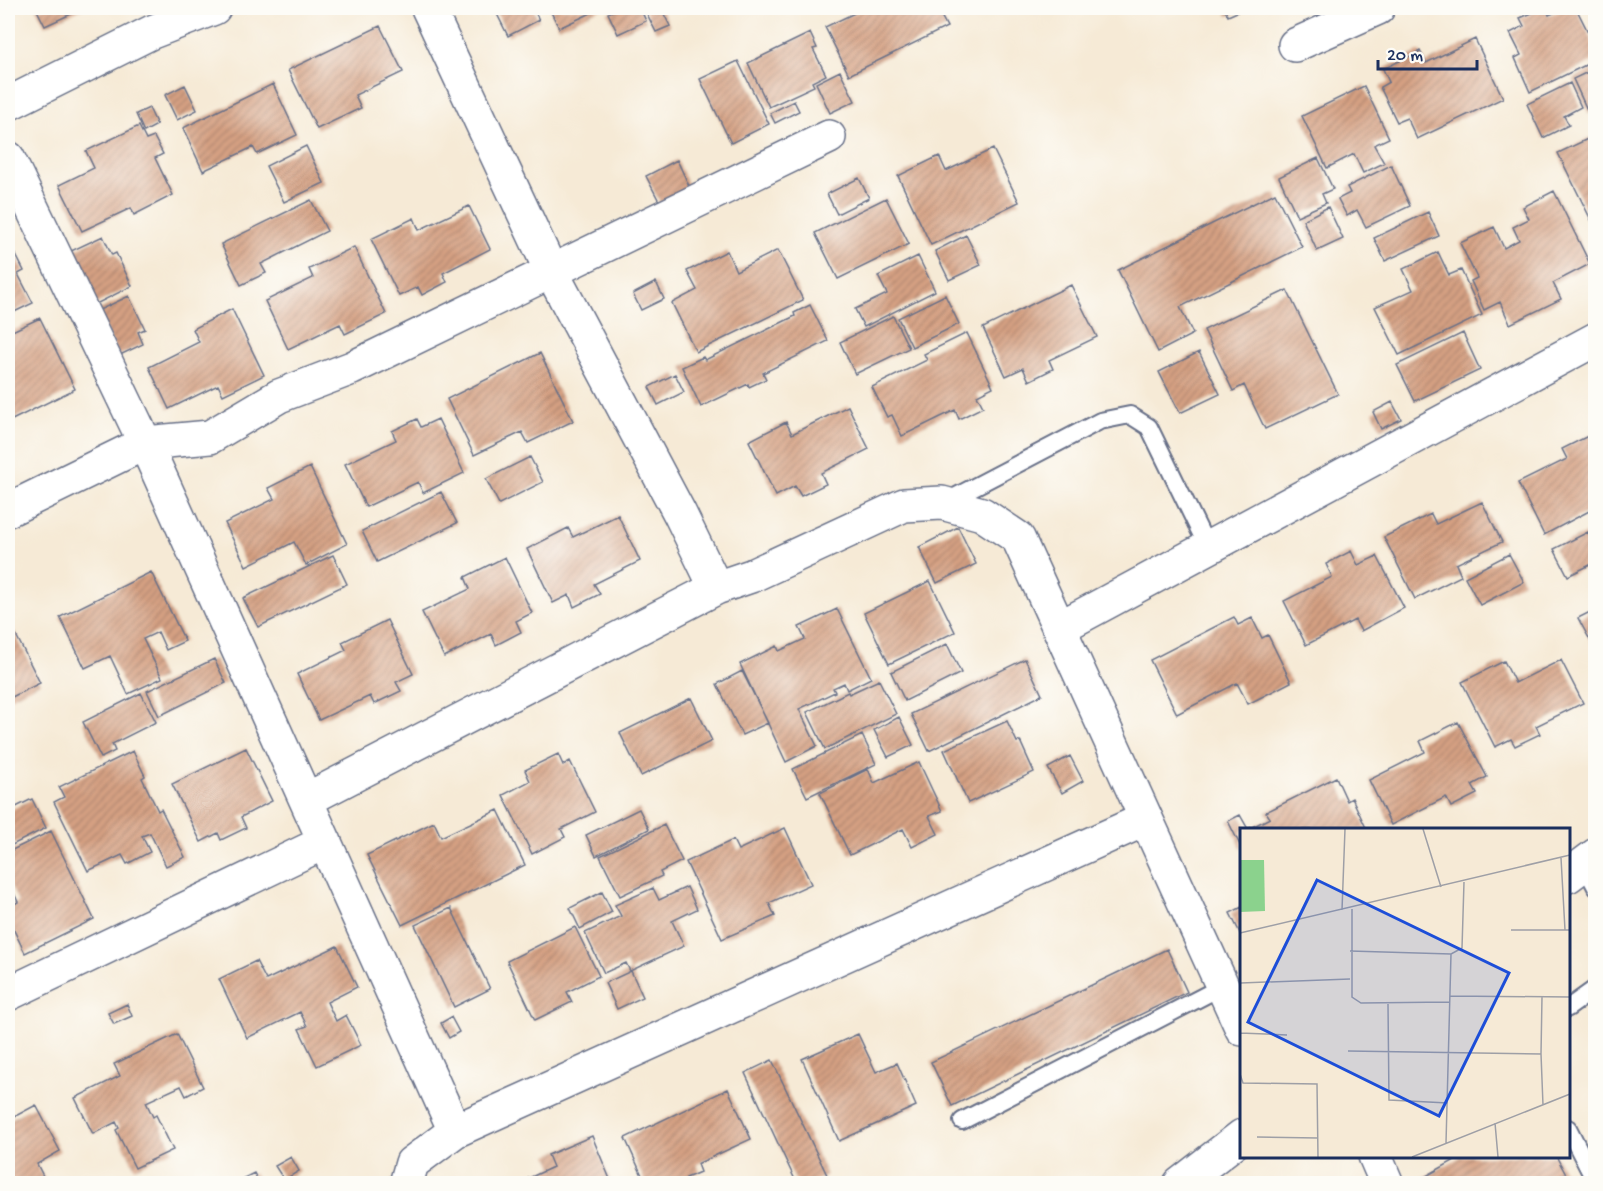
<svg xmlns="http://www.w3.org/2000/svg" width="1603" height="1191" font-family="'Gochi Hand',sans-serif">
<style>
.building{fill:url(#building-hatch)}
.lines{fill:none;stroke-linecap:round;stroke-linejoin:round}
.service-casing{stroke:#687088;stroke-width:20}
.minor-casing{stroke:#687088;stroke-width:36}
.service{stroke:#fff;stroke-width:16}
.minor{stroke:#fff;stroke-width:33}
.inset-road{fill:none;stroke:#9e9fa6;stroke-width:1.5}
.view{fill:#1d4ed8;fill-opacity:0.15;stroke:#1d4ed8;stroke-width:3}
.inset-edge{fill:none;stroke:#1b2f5e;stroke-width:3}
</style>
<defs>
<pattern id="building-hatch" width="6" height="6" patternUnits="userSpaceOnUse" patternTransform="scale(1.5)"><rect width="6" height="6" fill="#d5a082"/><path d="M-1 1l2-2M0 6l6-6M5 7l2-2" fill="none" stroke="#ac836e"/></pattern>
</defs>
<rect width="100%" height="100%" fill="#fdfcf7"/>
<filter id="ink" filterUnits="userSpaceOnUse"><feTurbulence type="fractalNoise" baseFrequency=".0167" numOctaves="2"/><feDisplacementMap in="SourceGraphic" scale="12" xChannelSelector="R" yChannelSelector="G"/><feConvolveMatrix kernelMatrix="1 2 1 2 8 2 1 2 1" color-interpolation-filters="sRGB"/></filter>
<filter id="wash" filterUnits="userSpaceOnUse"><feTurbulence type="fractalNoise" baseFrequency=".008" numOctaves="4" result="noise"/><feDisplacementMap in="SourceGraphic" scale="24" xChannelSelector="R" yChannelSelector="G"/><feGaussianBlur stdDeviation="1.35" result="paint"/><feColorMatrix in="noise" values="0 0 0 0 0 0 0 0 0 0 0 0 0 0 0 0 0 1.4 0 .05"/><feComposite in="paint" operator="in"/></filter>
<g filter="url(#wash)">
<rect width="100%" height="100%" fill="#f6ead6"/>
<g id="blocks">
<!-- building -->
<path class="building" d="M36,8H84L45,26Z
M494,8H533L539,20L508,36Z
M554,8H602L559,28L550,10Z
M619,8H640L646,21L618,34L608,13Z
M650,8H661L670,26L656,32L645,10Z
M865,8H937L947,27L849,75L825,27Z
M1224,8H1246L1228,16Z
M1544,8H1546L1549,15L1565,8H1576L1596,48V60L1530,92L1515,58L1521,55L1510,33L1524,26L1520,18Z
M380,26L403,72L355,95L361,108L317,129L288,70Z
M810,33L817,48L813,49L826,75L812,82L814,86L769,107L748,63Z
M1475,39L1503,98L1417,139L1407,118L1397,122L1380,87L1389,82L1383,69L1420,51L1426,63Z
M738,61L769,124L731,143L700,79Z
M1596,68V111L1589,114L1573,79Z
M840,71L855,101L830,113L816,83Z
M1570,83L1581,107L1564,116L1569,125L1543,138L1527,104Z
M273,84L297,135L257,154L253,147L203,171L183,128Z
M185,85L197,110L177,120L165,95Z
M1364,86L1389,138L1374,145L1384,163L1363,173L1354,154L1327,168L1302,116Z
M794,101L799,111L775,123L770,113Z
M149,108L157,125L144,132L136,114Z
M139,126L146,140L154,137L163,154L155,158L173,195L134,215L131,208L82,231L59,185L94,168L86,151Z
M1596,135V230L1558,153Z
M306,146L324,183L284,202L266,166Z
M993,149L1019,202L931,245L898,176L939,156L946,171Z
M1318,158L1333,189L1322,194L1326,203L1297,216L1279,177Z
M677,160L690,188L660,203L646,176Z
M1391,165L1410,206L1366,227L1357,210L1347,216L1338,199L1350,193L1347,187Z
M859,178L869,198L837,214L827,194Z
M1554,191L1590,264L1553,283L1561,299L1510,324L1500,302L1484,310L1471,281L1477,278L1460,243L1494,227L1504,248L1519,240L1513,227L1529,219L1523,207Z
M1275,193L1302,247L1180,307L1193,334L1158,352L1118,270Z
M886,198L909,244L838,279L815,233Z
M311,200L327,231L261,264L266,273L241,285L221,244Z
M469,206L490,249L443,273L447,282L422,295L418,287L399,296L371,239L414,218L419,230Z
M1328,207L1343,239L1317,251L1303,220Z
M1428,212L1439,236L1385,261L1374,238Z
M966,235L981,265L949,280L935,251Z
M103,236L112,255L116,253L132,286L96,304L71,251Z
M354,247L386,314L345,334L340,324L288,349L265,301L313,278L309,269Z
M778,250L803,300L696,352L672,303L697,290L687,271L727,251L736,271Z
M14,251L24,271L18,274L33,303L8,315V254Z
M1438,252L1449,275L1461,270L1482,315L1399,355L1375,307L1413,290L1403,269Z
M918,256L935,291L864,327L855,309L887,294L878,276Z
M656,282L664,299L641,310L633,294Z
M1071,285L1097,337L1049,360L1053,369L1029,381L1023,368L1006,376L983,328Z
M1287,290L1338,394L1265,429L1244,385L1233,391L1204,330Z
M945,295L959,324L912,347L898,318Z
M129,296L145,329L138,332L143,344L118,356L97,311Z
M810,305L828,341L763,373L766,379L749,387L748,384L701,407L682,367L703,357L705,360L795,316L794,313Z
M232,309L264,375L223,395L218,385L169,409L149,367L199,342L193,329Z
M893,316L909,348L855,374L840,342Z
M40,318L75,389L8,422V333Z
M967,333L993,387L977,395L983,407L959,419L955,410L902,436L892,415L887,417L872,387L927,360L924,354Z
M1463,333L1480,370L1415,401L1397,365Z
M1199,352L1220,394L1180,413L1159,372Z
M540,353L573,421L528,443L522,432L474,455L447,399Z
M675,374L684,392L658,405L649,387Z
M1392,402L1401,419L1381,429L1373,412Z
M848,406L869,449L821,473L826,484L801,496L795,486L776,496L749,441L786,422L792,434Z
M417,419L421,427L438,419L464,473L423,493L418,482L366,507L345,464L396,440L392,431Z
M1596,432V518L1591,510L1544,535L1518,483L1567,459L1562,449Z
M530,457L543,482L499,504L486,479Z
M310,467L347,544L306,565L294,542L246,566L225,523L274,499L268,488Z
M441,492L457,523L377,562L362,531Z
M1482,502L1502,542L1456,564L1461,576L1415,599L1384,537L1431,514L1436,524Z
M618,515L640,561L594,584L600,594L574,607L569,595L553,603L527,549L568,528L573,537Z
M958,527L976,564L937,583L919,547Z
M1588,532L1596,546V562L1568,576L1554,549Z
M1351,551L1358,565L1377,556L1404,608L1361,631L1355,620L1306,645L1284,601L1332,577L1326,564Z
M1509,554L1524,582L1480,605L1465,577Z
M333,555L347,584L258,627L243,598Z
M505,557L532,613L516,621L521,632L496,645L491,634L444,657L422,612L470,589L465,577Z
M151,572L185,641L166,650L158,632L143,639L162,678L128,694L110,656L85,668L60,617Z
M930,581L955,632L889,664L864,613Z
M837,609L871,678L847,690L844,683L833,688L835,692L799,709L817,746L786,762L740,664L777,646L779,651L805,639L799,627Z
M1596,609V651L1578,618Z
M1234,617L1238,625L1252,618L1262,638L1268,635L1291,682L1248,704L1237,683L1177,714L1150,660Z
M387,620L413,674L396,682L401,691L374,704L370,696L319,720L297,674L346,650L342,642Z
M11,625L40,683L8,699V627Z
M947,644L961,673L905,701L891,672Z
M214,659L226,683L159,716L147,691Z
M1025,659L1042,695L929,751L911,714Z
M1561,660L1583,703L1536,726L1540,734L1515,746L1511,739L1495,747L1462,682L1504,661L1515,683Z
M742,671L768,723L742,735L717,684Z
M879,680L896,714L825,749L807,712L848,692L849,694Z
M141,693L156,722L112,744L115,751L101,758L83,722Z
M691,698L712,741L641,776L620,733Z
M899,717L913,745L888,757L874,730Z
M1007,721L1017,742L1020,741L1034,772L968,803L944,750Z
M1458,722L1487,777L1472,785L1477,794L1451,807L1446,797L1391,825L1369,780L1425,752L1420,741Z
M862,735L876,764L807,797L793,769Z
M246,748L272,801L241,817L246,828L221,840L218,833L201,842L172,784Z
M133,751L145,776L142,778L158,811L161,809L185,857L166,866L150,833L142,836L150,852L127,864L122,855L88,871L54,802L64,797L59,787Z
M558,754L563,765L570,761L595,812L561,829L565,837L532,854L503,795L530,781L525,770Z
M1070,756L1083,781L1062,793L1048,768Z
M919,762L942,811L929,816L938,834L912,847L903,829L850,855L820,793L868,769L874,783Z
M1336,777L1347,801L1352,798L1367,830H1242V849L1228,821L1240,815L1248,829L1270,818L1266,812Z
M32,799L46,828L8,847V811Z
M639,809L649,829L596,856L586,835Z
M498,810L525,865L402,925L367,855L434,822L441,837Z
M664,825L682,861L660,872L662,876L620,896L600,856Z
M785,828L811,884L769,903L775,916L722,939L686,862L733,840L738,850Z
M51,831L94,919L25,953L8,918V908L18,902L8,880V852Z
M687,887L697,909L672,921L684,946L630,971L626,963L604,973L585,933L621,916L615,905L653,888L659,900Z
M602,892L612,912L580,929L570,908Z
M1242,907V937L1230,913Z
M451,908L490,989L454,1007L415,925Z
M575,927L599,976L567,992L572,1002L535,1020L507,961Z
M337,946L357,987L327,1002L336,1021L346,1015L361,1045L317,1066L299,1029L307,1026L300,1012L247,1038L219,979L256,961L266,980Z
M1167,949L1187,992L952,1106L931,1062Z
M631,971L643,997L617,1009L605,983Z
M127,1004L132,1016L114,1024L108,1013Z
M451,1017L459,1032L449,1038L441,1023Z
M177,1034L203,1087L186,1096L181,1086L146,1102L153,1117L156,1115L173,1150L135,1168L116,1130L119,1128L116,1122L93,1134L75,1098L120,1076L114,1064Z
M858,1034L876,1072L897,1063L916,1106L839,1141L802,1059Z
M772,1060L827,1175L810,1184H797L745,1073Z
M728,1089L751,1139L697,1164L700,1172L686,1178L688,1184H646L625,1138Z
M36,1105L60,1151L37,1164L47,1184H8V1120Z
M592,1136L612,1184H516L553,1167L548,1155Z
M1462,1156H1556L1570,1182L1412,1184Z
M291,1157L299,1171L284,1180L275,1166Z
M254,1173L260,1184H232Z"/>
</g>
</g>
<g filter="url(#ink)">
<use href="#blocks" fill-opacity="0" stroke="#687088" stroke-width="1.5"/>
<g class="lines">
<!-- service casing -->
<g class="service-casing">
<path id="service" d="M945,502L1100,421L1130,415L1149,427L1208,548
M1584,864L1596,887
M1568,1008L1596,988
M962,1121L1223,986
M1568,1128L1596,1183"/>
</g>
<!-- minor casing -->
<g class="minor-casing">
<path id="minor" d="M428,8L551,271L680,514L716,588
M1295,45L1378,8
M8,104L152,32L214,8
M8,158L145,443L455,1131L412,1163L406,1184
M8,510L145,443L210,437L279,396L352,368L829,137
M1059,628L1596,339
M306,800L716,588L751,576L904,505L942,503L982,514L1018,538L1242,1029
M1568,876L1596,855
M8,994L325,842
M455,1131L1146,819
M1375,1156L1387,1184
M1180,1184L1242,1136"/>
</g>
<!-- service -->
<use href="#service" class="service"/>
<!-- minor -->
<use href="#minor" class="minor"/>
</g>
</g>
<!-- overview -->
<g transform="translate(1240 828)">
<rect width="330" height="330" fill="#f6ead6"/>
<path d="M0,32H24L25,83L0,84Z" fill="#8bd28d"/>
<path class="inset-road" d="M183,1L201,59M321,30L325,102M112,81V169L121,175L210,174M102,82L105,1M271,102H330M0,105L330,27M110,123L211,126M1,155L110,151M210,168L330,169M148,176L149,272L208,275M0,205L47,207M108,223L301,226L303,277M301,226L302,169M0,245V105M0,246L3,255L77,256L78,329M255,295L258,329M17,309L78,310M206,315L211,126L222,120L224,54M172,329L330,266"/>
<path class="view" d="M77,52L269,145L199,288L8,194Z"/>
<rect width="330" height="330" class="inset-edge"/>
</g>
<!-- margin -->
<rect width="1603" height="1191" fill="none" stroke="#fdfcf7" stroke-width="30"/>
<!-- scale -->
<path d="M1378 60v9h99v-9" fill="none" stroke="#1b2f5e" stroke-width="3"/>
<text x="1387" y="60" font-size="18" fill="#1b2f5e" stroke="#fdfcf7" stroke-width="4.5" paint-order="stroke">20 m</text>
</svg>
